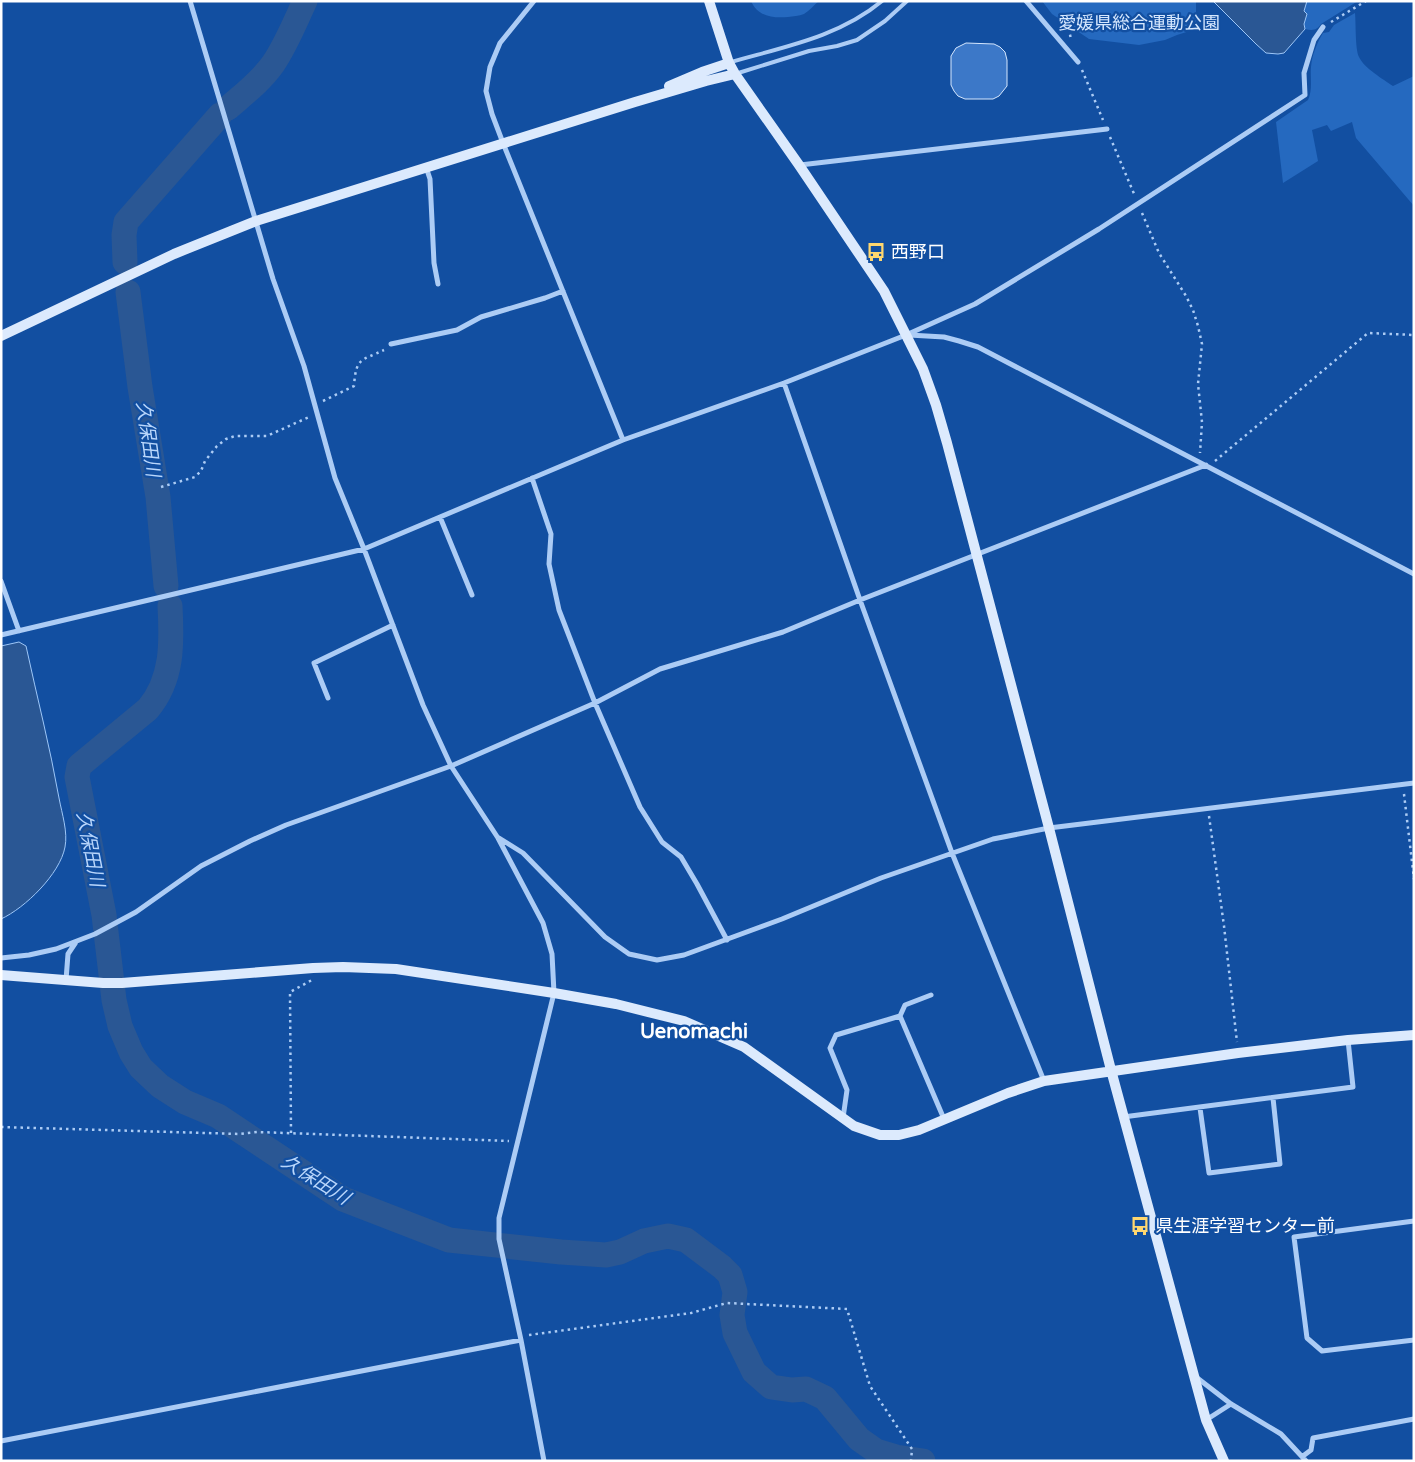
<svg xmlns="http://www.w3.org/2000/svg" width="1415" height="1462" font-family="'Varela Round','Noto Sans JP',sans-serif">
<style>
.green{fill:#2569bf}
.water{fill:#2a5794;stroke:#9ec7f8}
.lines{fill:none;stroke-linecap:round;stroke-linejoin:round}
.river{stroke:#2a5794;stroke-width:25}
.building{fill:#3c78c8;stroke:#d5e7fe}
.path{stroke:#acccf5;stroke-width:2.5;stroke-dasharray:2.5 4;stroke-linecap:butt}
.lane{stroke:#acccf5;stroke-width:4}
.street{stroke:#acccf5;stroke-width:5}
.secondary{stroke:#dceafd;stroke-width:10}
.labels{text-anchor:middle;stroke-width:4.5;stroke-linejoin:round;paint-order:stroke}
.park-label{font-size:18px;fill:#d5e7fe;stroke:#124fa1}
.poi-label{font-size:18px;fill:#fff;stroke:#124fa1;text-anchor:start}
.water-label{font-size:19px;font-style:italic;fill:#b9d6fb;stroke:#124fa1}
.quarter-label{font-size:20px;font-weight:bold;fill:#fff;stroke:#124fa1}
</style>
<rect width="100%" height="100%" fill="#124fa1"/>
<!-- green -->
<path class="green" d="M751,1H819C814,5 809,11 804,14C799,16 793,16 788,17C773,18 758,17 751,1Z
M1042,1H1196V29L1177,35L1165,40L1139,45L1089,39L1052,14Z
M1307,1H1358L1321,24C1317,30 1313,31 1305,29C1303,21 1303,9 1307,1Z
M1355,13C1356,23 1355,49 1359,57C1364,68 1383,79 1393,86L1414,76V206L1356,138L1352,122L1331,131L1327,125L1312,130L1318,161L1283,183L1276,122L1308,100C1313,89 1310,78 1311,67C1312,55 1317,43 1323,33L1329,32L1334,25Z"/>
<!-- water -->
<path class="water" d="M1213,1H1307L1304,11L1307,14L1304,24L1305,29L1284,53L1278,54L1266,53L1256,44Z
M19,642L26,646C37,697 50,747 59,798C62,814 68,832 65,847C60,874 25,908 1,919V646Z"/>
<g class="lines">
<!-- river -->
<path class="river" d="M228,108C244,94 261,81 273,64C286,45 295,22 305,1
M125,262L124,235L126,222L220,115
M128,292L140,387L158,497L166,586
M170,606C172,643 173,679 148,709L79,766L77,777L104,915L114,1000L120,1026L131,1052L141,1068L160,1086L185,1102L218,1116L343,1199L449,1240L561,1252L606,1255L620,1252L644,1241L668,1236L686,1240L722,1267L730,1275L735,1292L732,1315L735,1333L754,1372L771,1387L792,1390L806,1389L825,1398L859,1439L876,1451L896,1457L923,1461"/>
</g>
<!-- building -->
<path class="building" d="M966,43L994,44L1000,47L1005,52L1007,60V86L999,96L993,99H965L958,96L954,91L951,85V56L956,48Z"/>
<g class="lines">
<!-- path -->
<path class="path" d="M1067,22L1071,39
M1331,22L1366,1
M1082,70L1103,120
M1110,137L1135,196
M1142,213L1159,253L1186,296L1193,310L1198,326L1202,344L1198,384L1202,422L1200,453
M323,401L354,386C356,357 361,361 384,350
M1215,461L1368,333L1414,335
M161,487L195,477L201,471L205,461L217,446L226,439L235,436H267L309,417
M1404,794L1414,879
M1209,816L1224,926L1237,1042
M1,1127L240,1134L257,1132L509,1141
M291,1133L290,992L312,980
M529,1335L691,1313L727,1303L847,1309L870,1386L912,1449L911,1461"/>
<!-- lane -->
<path class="lane" d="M731,62C783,47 839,37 882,1
M735,74L809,51L837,46L857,40L885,21L907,1"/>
<!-- street -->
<path class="street" d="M190,1L273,279L304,366L335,478L364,549L423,705L451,766L498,838L543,923L552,954L554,993L499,1218V1239L521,1340L544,1461
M534,1L500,43L490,67L486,91L492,114L503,143L623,440
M1026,1L1078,62
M800,165L1107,129
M426,167L430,179L434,263L438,284
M909,335L944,337L959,341L978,347L1414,574
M391,344L457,330L481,317L545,298L563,291
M784,383L860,600L952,853L1044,1081
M532,478L551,534L549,564L559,610L595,703L640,807L662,842L681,857L697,884L727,940
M440,517L472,595
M1,581L19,631
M1,635L364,549L623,440L784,383L906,335L975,304L1099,229L1305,95L1304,73L1314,40L1323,27
M328,698L314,663L393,625
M499,838L523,853L605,937L629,954L657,960L684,955L782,919L881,878L993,839L1049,828L1414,783
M1,958L29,955L56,949L95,934L136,912L201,866L250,841L286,825L451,766L595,703L660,669L783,632L860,600L1206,465
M66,980L68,954L76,942
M931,995L905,1005L900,1016L944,1119
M1200,1108L1209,1173L1280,1164L1273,1098
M1123,1117L1353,1087L1348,1040
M843,1118L847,1090L830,1048L836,1035L900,1016
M1414,1221L1294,1237L1307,1338L1322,1351L1414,1340
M1196,1377L1231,1404L1281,1434L1306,1461
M1206,1420L1231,1404
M1,1441L521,1340
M1303,1456L1311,1450L1313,1438L1414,1419"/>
<!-- secondary -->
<path class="secondary" d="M709,1L729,63L735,74L799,165L884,291L923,369L936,405L947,443L1049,828L1111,1070L1206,1420L1224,1461
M669,86L702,72L729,63
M1,336L174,254L256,221L635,102L706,81L735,74
M1,975L103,983H122L313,968L343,967L396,969L554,993L616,1004L684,1021L744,1047L854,1126L880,1135H899L919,1130L1008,1093L1044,1081L1238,1053L1348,1040L1414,1035"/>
</g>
<!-- icons -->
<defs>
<g id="bus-bare" transform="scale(1.5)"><path d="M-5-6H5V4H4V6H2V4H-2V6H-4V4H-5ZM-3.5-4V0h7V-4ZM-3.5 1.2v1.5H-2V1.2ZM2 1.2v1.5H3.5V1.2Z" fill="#ffd76f" stroke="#124fa1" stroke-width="2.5" paint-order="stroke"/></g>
</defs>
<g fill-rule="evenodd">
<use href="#bus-bare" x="876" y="252"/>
<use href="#bus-bare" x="1140" y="1226"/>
</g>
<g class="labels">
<!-- park labels -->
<g class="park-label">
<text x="1139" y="29">愛媛県総合運動公園</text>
</g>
<!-- poi labels -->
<g class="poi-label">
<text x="891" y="258">西野口</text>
<text x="1155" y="1232">県生涯学習センター前</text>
</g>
<!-- water labels -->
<g class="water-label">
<text transform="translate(149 439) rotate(82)" y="7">久保田川</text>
<text transform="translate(91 849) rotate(79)" y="7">久保田川</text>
<text transform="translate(316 1179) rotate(32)" y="7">久保田川</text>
</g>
<!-- quarter labels -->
<g class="quarter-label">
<text x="694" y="1038">Uenomachi</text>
</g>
</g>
<!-- border -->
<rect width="1415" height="1462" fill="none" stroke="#ffffff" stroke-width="5"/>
</svg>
